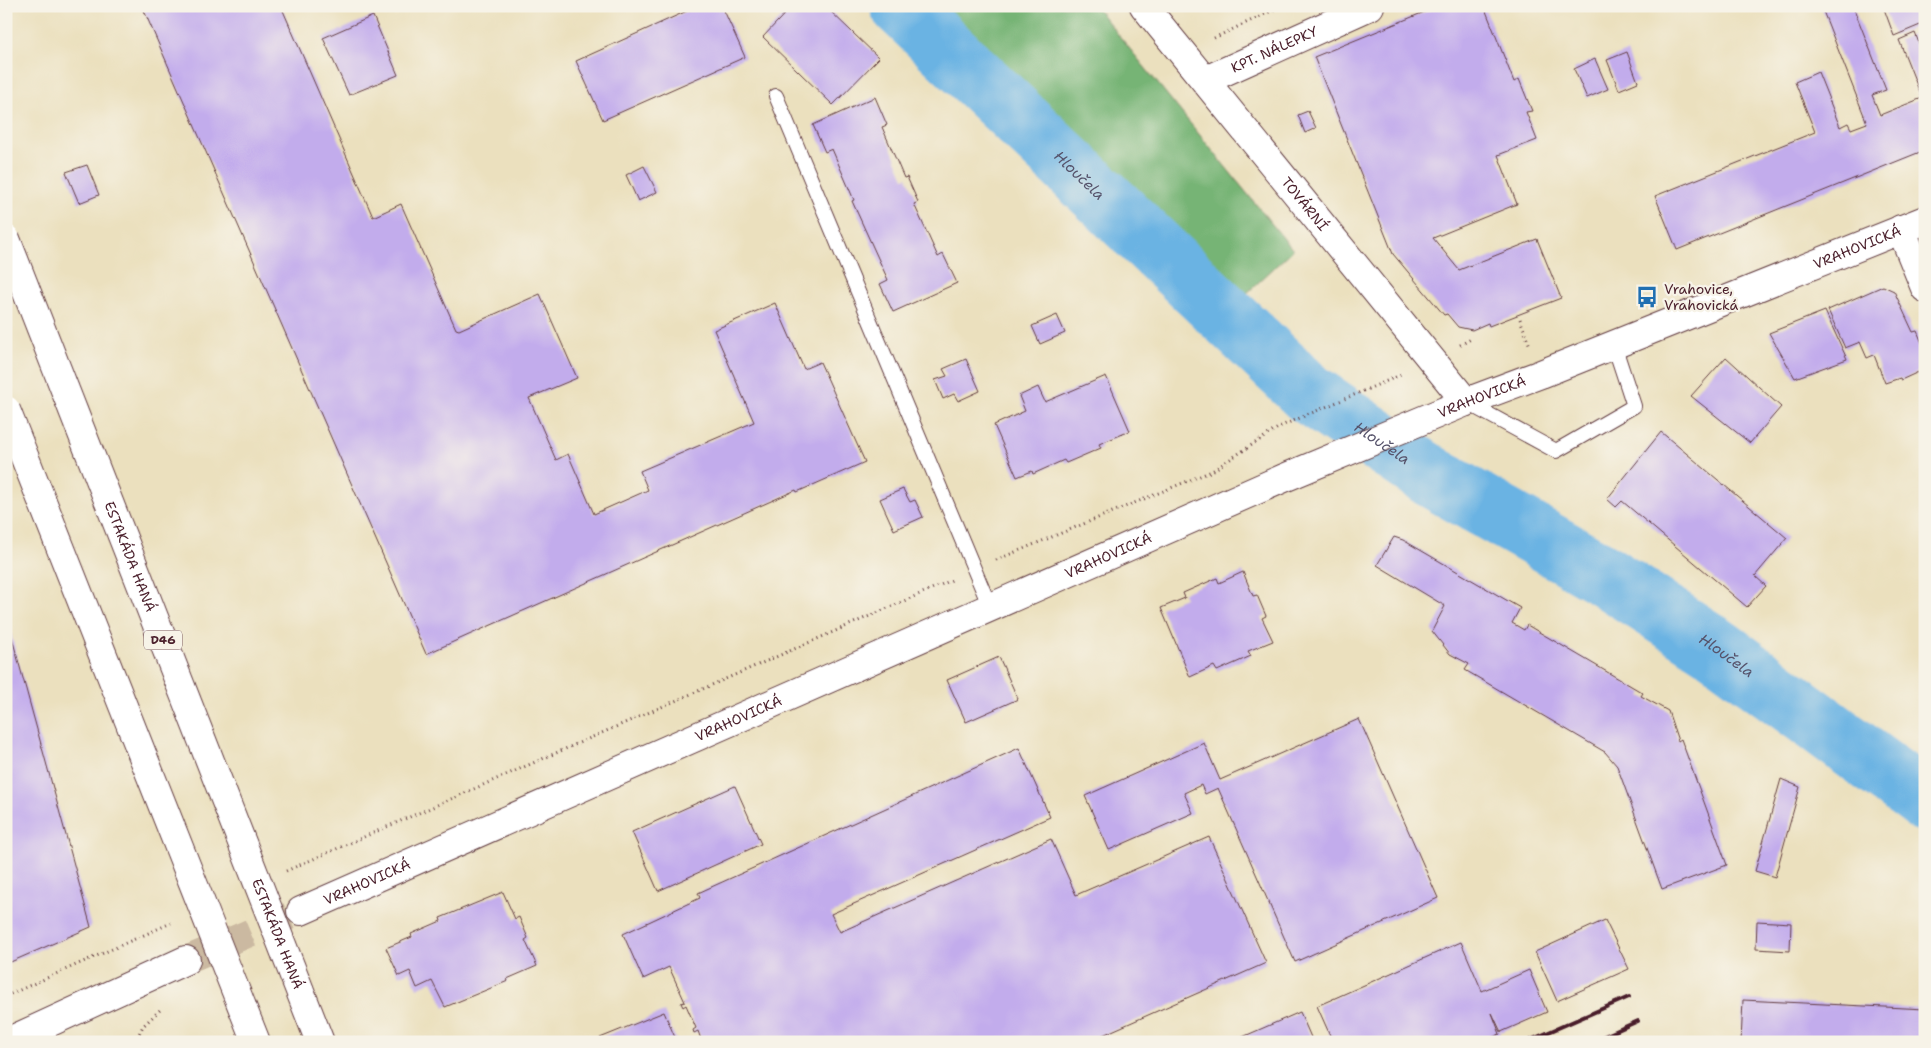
<svg xmlns="http://www.w3.org/2000/svg" width="1931" height="1048" font-family="'Shantell Sans',sans-serif">
<style>
.forest{fill:#76b474;stroke:#606a50}
.lines{fill:none;stroke-linecap:round;stroke-linejoin:round}
.river{stroke:#6bb3e3;stroke-width:62}
.building{fill:#c2acec}
.tertiary-tunnel{stroke:#cbb9a1;stroke-width:28;stroke-dasharray:28 14;stroke-linecap:butt}
.service-casing{stroke:#623c41;stroke-width:16}
.minor-casing{stroke:#623c41;stroke-width:30}
.tertiary-casing{stroke:#623c41;stroke-width:30}
.path{stroke:#623c41;stroke-width:3;stroke-dasharray:1 4;stroke-linecap:butt}
.service{stroke:#fff;stroke-width:14}
.minor{stroke:#fff;stroke-width:28}
.tertiary{stroke:#fff;stroke-width:28}
.rail{stroke:#4a1f2b;stroke-width:4}
.motorway-bridge-casing{stroke:#623c41;stroke-width:30;stroke-linecap:butt}
.motorway-bridge{stroke:#fff;stroke-width:28}
.labels{text-anchor:middle;stroke-width:4.5;stroke-linejoin:round;paint-order:stroke}
.shield{fill:#f7f3e8;stroke:#7e5f64;stroke-width:1}
.shield-label{font-size:12px;font-weight:bold;fill:#4a1f2b}
.street-label{font-size:14px;fill:#4a1f2b;stroke:#f7f3e8}
.poi-label{font-size:14px;fill:#4a1f2b;stroke:#f7f3e8;text-anchor:start}
.water-label{font-size:15px;font-style:italic;fill:#56536b;stroke:#f7f3e8}
</style>
<rect width="100%" height="100%" fill="#f7f3e8"/>
<filter id="ink" filterUnits="userSpaceOnUse"><feTurbulence type="fractalNoise" baseFrequency=".02" numOctaves="2"/><feDisplacementMap in="SourceGraphic" scale="10" xChannelSelector="R" yChannelSelector="G"/><feConvolveMatrix kernelMatrix="1 2 1 2 8 2 1 2 1" color-interpolation-filters="sRGB"/></filter>
<filter id="wash" filterUnits="userSpaceOnUse"><feTurbulence type="fractalNoise" baseFrequency=".0096" numOctaves="4" result="noise"/><feDisplacementMap in="SourceGraphic" scale="20" xChannelSelector="R" yChannelSelector="G"/><feGaussianBlur stdDeviation="1.12" result="paint"/><feColorMatrix in="noise" values="0 0 0 0 0 0 0 0 0 0 0 0 0 0 0 0 0 1.4 0 .05"/><feComposite in="paint" operator="in"/></filter>
<g filter="url(#wash)">
<rect width="100%" height="100%" fill="#ebe0be"/>
<!-- forest -->
<path class="forest" d="M868,6H1095L1293,250L1211,327Z"/>
<g class="lines">
<!-- river -->
<path class="river" id="s1" d="M901,6L1308,393L1432,477L1599,572L1718,649L1925,801"/>
</g>
<g id="blocks">
<!-- building -->
<path class="building" d="M142,6H281L373,217L401,204L456,329L459,330L540,294L577,378L529,398L556,460L568,454L594,514L648,490L640,471L754,422L714,330L775,303L804,369L820,362L865,462L797,492L796,490L426,654Z
M698,6H722L745,57L603,120L576,61Z
M792,6H825L879,58L833,105L763,37Z
M1439,6H1484L1514,82L1519,79L1532,111L1526,112L1537,140L1498,155L1517,204L1433,238L1459,270L1537,239L1561,298L1489,326L1488,323L1472,330L1458,327L1447,314L1444,315L1393,254L1314,57Z
M1821,6H1861L1854,9L1886,90L1872,95L1880,115L1922,98L1899,40L1915,33L1925,58V150L1677,250L1655,196L1815,132L1795,82L1818,72L1840,127L1848,123L1851,129L1867,123Z
M1883,6H1925V23L1894,36Z
M373,16L398,75L349,95L323,38Z
M1627,52L1638,82L1619,90L1607,60Z
M1595,59L1608,89L1587,98L1574,69Z
M875,97L887,125L882,127L904,178L907,177L918,202L914,204L938,257L943,254L957,283L893,312L880,284L888,280L852,201L854,200L832,149L825,152L813,125Z
M1308,111L1316,128L1305,133L1298,115Z
M87,165L99,195L79,203L66,172Z
M644,166L657,192L638,201L626,175Z
M1883,286L1894,291L1913,332L1917,331L1925,350V369L1901,380L1900,378L1885,383L1874,355L1867,358L1860,342L1845,348L1828,310Z
M1825,311L1847,359L1795,378L1769,333Z
M1057,315L1065,333L1040,344L1032,326Z
M1726,357L1781,407L1750,443L1691,396Z
M966,359L980,391L958,401L954,394L943,399L935,380L947,376L943,369Z
M1106,376L1130,431L1099,444L1101,448L1066,463L1064,460L1033,474L1032,471L1017,477L994,425L1025,411L1019,396L1038,387L1045,402Z
M1661,432L1787,538L1755,576L1766,586L1747,607L1622,501L1616,507L1607,499Z
M903,489L910,502L915,500L923,517L894,530L880,499Z
M1394,537L1403,540L1520,608L1512,623L1524,630L1527,625L1643,693L1641,696L1668,711L1678,741L1681,739L1727,865L1662,889L1617,766L1605,752L1465,670L1469,664L1450,654L1432,631L1445,606L1377,565Z
M1243,572L1253,596L1257,595L1266,616L1262,618L1273,641L1248,651L1251,656L1217,671L1214,666L1190,677L1161,608L1185,598L1183,593L1217,578L1219,583Z
M6,616L91,927L6,964Z
M999,657L1018,699L966,722L947,680Z
M1359,719L1438,898L1295,962L1218,788L1205,794L1201,785L1184,793L1193,813L1109,850L1085,796L1204,743L1220,780Z
M1019,748L1050,817L831,914L840,932L1051,839L1076,895L1209,837L1266,963L1087,1042H702L698,1031L694,1033L693,1030L696,1028L686,1005L683,1007L681,1003L685,1002L669,967L643,979L623,934L700,898L698,893Z
M1781,779L1800,787L1775,877L1755,871Z
M735,786L761,844L658,891L632,832Z
M503,892L515,919L519,917L528,938L525,940L537,966L507,979L508,981L445,1007L432,981L417,988L410,971L399,976L386,948L412,937L411,934L441,921L440,918Z
M1605,920L1629,969L1557,1001L1535,952Z
M1757,921L1791,923L1790,951L1756,949Z
M1461,942L1482,991L1529,970L1547,1012L1501,1032L1492,1013L1500,1034L1482,1042H1333L1317,1006Z
M1743,1000L1925,1009V1042H1741Z
M664,1012L677,1042H601L600,1038Z
M1300,1012L1313,1042H1231Z"/>
</g>
</g>
<g filter="url(#ink)">
<use href="#blocks" fill-opacity="0" stroke="#623c41" stroke-width="1"/>
<g class="lines">
<!-- tertiary-tunnel -->
<path class="tertiary-tunnel" d="M186,960L301,911"/>
<!-- service casing -->
<g class="service-casing">
<path id="service" d="M776,96L990,607
M1466,402L1556,451L1634,406L1614,345"/>
</g>
<!-- minor casing -->
<g class="minor-casing">
<g id="minor">
<path id="s2" d="M1144,6L1466,402"/>
<path id="s3" d="M1206,80L1370,6"/>
<path d="M1901,229L1925,288"/>
</g>
</g>
<!-- tertiary casing -->
<g class="tertiary-casing">
<g id="tertiary">
<path id="s4" d="M301,911L1284,478L1466,402L1541,374L1925,220"/>
<path d="M7,1042L186,960"/>
</g>
</g>
<!-- path -->
<path class="path" d="M1214,38L1282,6
M1520,319L1530,346
M1460,345L1471,339
M996,560L1212,471L1281,426L1403,374
M286,871L952,580
M6,996L171,923
M135,1042L143,1026L161,1009"/>
<!-- service -->
<use href="#service" class="service"/>
<!-- minor -->
<use href="#minor" class="minor"/>
<!-- tertiary -->
<use href="#tertiary" class="tertiary"/>
<!-- rail -->
<path class="rail" d="M1526,1042L1629,997
M1591,1042L1638,1021"/>
<!-- motorway-bridge casing -->
<g class="motorway-bridge-casing">
<g id="motorway-bridge">
<path id="s5" d="M6,239L320,1042"/>
<path d="M6,410L256,1042"/>
</g>
</g>
<!-- motorway-bridge -->
<use href="#motorway-bridge" class="motorway-bridge"/>
</g>
</g>
<!-- icons -->
<defs>
<g id="bus-bare" transform="scale(1.725)"><path d="M-5-6H5V4H4V6H2V4H-2V6H-4V4H-5ZM-3.5-4V0h7V-4ZM-3.5 1.2v1.5H-2V1.2ZM2 1.2v1.5H3.5V1.2Z" fill="#1f6fb2" stroke="#f7f3e8" stroke-width="2.5" paint-order="stroke"/></g>
</defs>
<g fill-rule="evenodd">
<use href="#bus-bare" x="1647" y="297"/>
</g>
<g class="labels">
<!-- shield labels -->
<rect class="shield" x="144" y="630.5" width="38" height="19" rx="4"/>
<g class="shield-label">
<text x="163" y="644">D46</text>
</g>
<!-- street labels -->
<g class="street-label">
<text dy="5" stroke="none"><textPath href="#s3" startOffset="75">KPT. NÁLEPKY</textPath></text>
<text dy="5" stroke="none"><textPath href="#s2" startOffset="255">TOVÁRNÍ</textPath></text>
<text dy="5" stroke="none"><textPath href="#s4" startOffset="1692">VRAHOVICKÁ</textPath></text>
<text dy="5" stroke="none"><textPath href="#s4" startOffset="1288">VRAHOVICKÁ</textPath></text>
<text dy="5" stroke="none"><textPath href="#s4" startOffset="882">VRAHOVICKÁ</textPath></text>
<text dy="5" stroke="none"><textPath href="#s5" startOffset="341">ESTAKÁDA HANÁ</textPath></text>
<text dy="5" stroke="none"><textPath href="#s4" startOffset="478">VRAHOVICKÁ</textPath></text>
<text dy="5" stroke="none"><textPath href="#s4" startOffset="72">VRAHOVICKÁ</textPath></text>
<text dy="5" stroke="none"><textPath href="#s5" startOffset="746">ESTAKÁDA HANÁ</textPath></text>
</g>
<!-- poi labels -->
<g class="poi-label">
<text x="1664" y="294">Vrahovice,<tspan x="1664" dy="16">Vrahovická</tspan></text>
</g>
<!-- water labels -->
<g class="water-label">
<text dy="5" stroke="none"><textPath href="#s1" startOffset="246">Hloučela</textPath></text>
<text dy="5" stroke="none"><textPath href="#s1" startOffset="651">Hloučela</textPath></text>
<text dy="5" stroke="none"><textPath href="#s1" startOffset="1056">Hloučela</textPath></text>
</g>
</g>
<!-- margin -->
<rect width="1931" height="1048" fill="none" stroke="#f7f3e8" stroke-width="25"/>
</svg>
